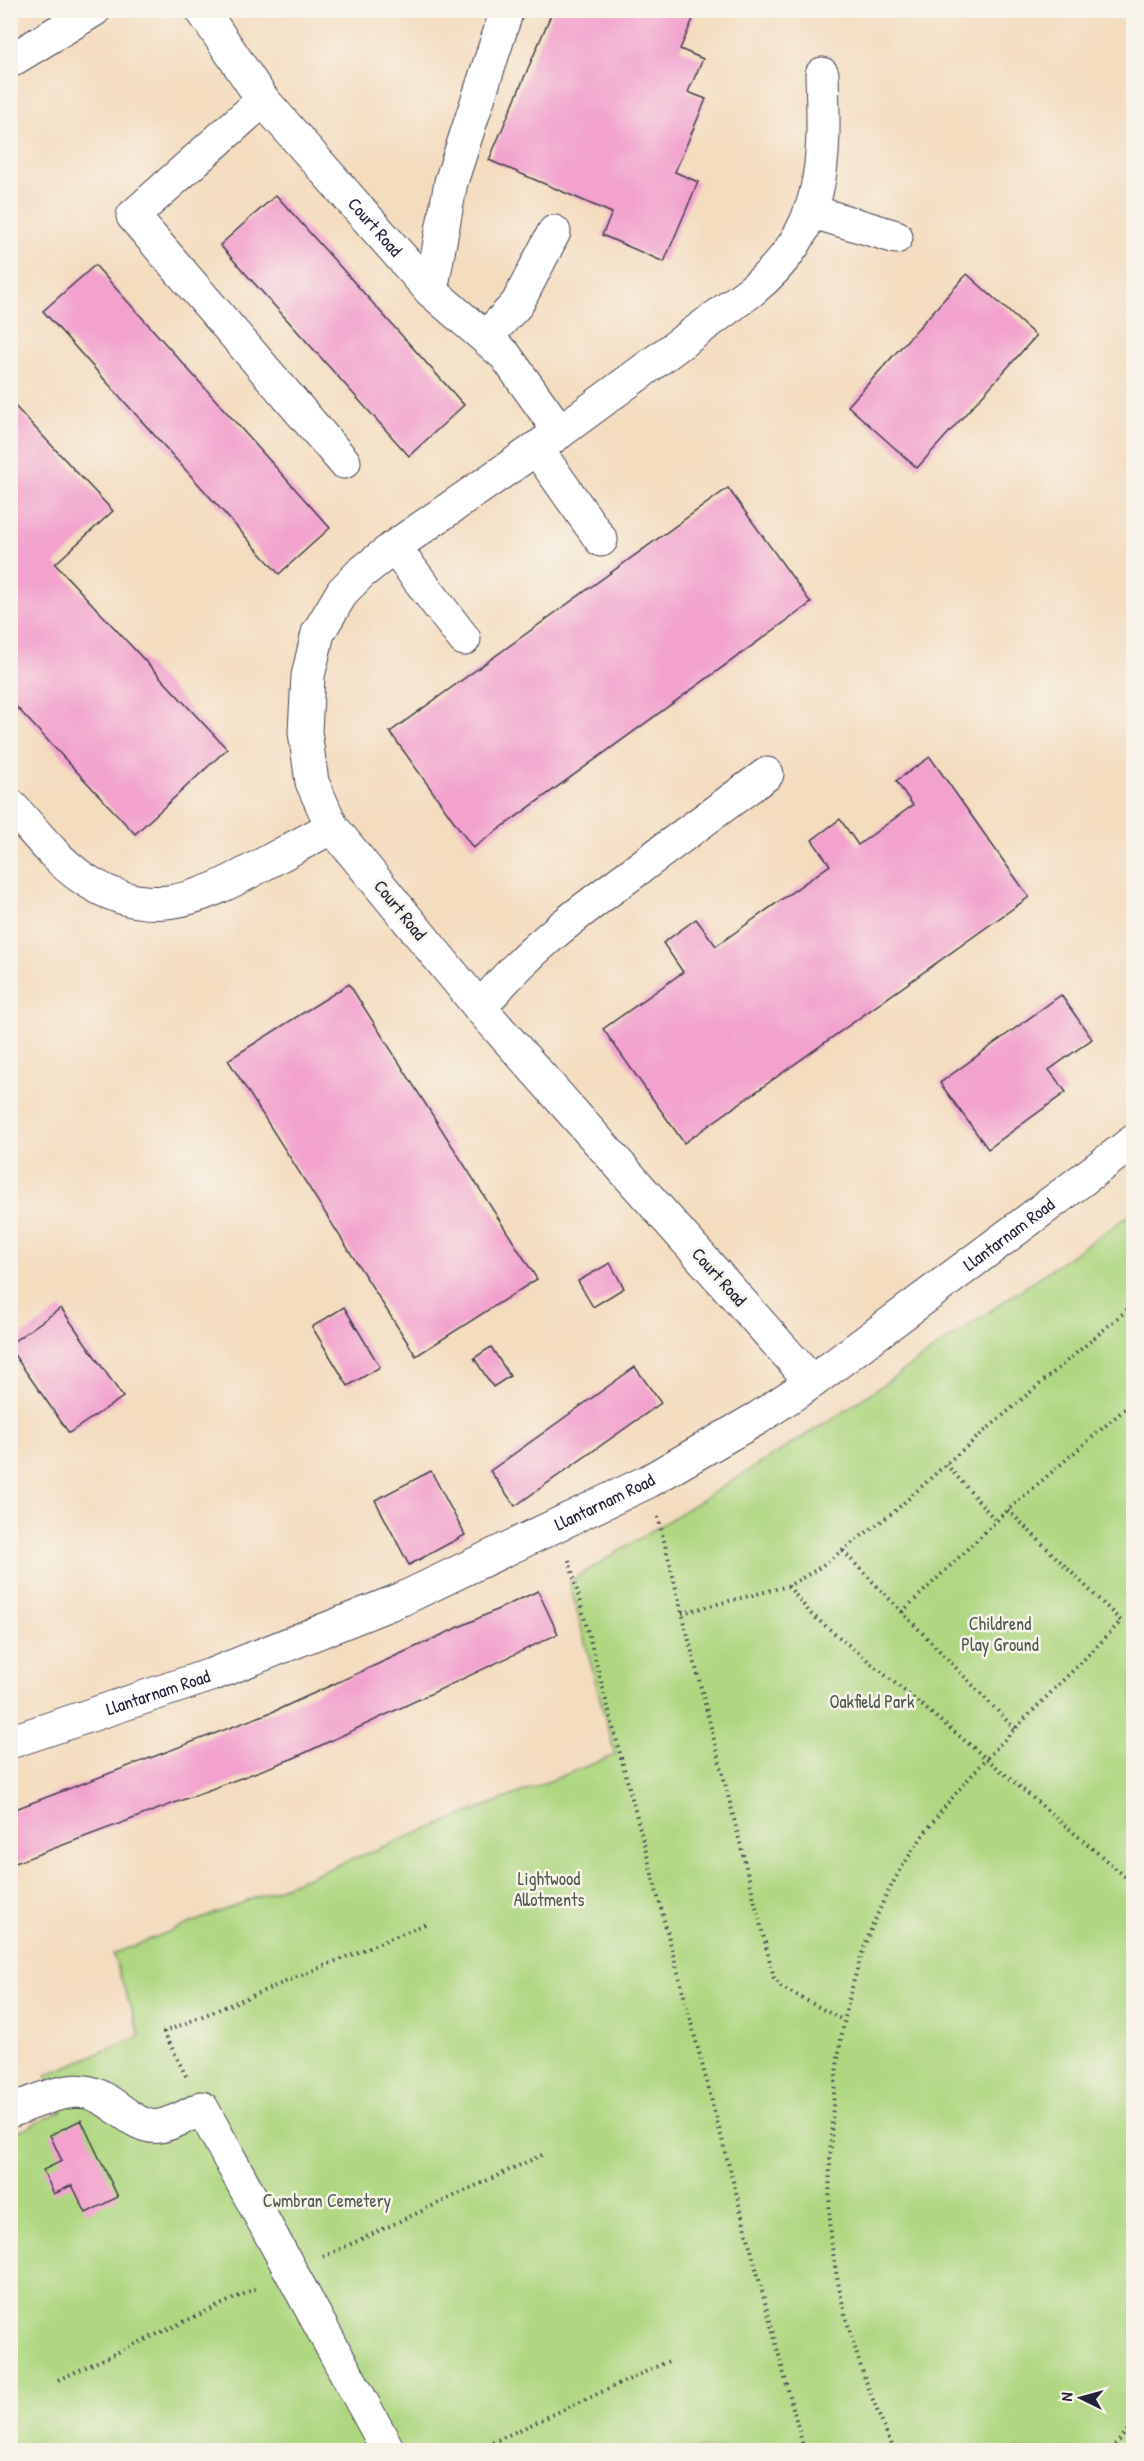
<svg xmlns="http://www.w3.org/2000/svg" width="1144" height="2461" font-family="'Patrick Hand',sans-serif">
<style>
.green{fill:#afd781;stroke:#687c5e;stroke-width:1.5}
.building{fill:#f2a2cd}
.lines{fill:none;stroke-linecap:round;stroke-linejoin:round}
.minor-casing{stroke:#423e4f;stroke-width:35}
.path{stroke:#423e4f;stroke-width:4;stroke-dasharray:1.5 4.5;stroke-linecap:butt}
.minor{stroke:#fff;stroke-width:33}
.labels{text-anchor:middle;stroke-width:5;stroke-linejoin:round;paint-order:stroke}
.street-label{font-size:18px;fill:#22223b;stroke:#f7f3e8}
.park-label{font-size:18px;fill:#4c5850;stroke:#f7f3e8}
</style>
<rect width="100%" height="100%" fill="#f7f3e8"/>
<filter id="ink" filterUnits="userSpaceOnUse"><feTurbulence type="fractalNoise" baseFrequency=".0167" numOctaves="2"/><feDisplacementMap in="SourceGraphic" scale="12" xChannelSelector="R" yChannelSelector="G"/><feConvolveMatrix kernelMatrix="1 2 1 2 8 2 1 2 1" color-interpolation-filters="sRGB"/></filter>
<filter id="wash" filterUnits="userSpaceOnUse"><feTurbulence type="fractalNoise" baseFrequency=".008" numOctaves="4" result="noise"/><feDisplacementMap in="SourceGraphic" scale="24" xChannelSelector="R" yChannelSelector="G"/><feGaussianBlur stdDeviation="1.35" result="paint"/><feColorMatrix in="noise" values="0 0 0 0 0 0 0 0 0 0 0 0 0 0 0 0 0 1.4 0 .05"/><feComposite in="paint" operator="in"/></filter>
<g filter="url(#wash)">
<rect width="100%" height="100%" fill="#f4dcbf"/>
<!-- green -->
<path class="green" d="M1133,1213V2450H11L10,2135L62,2111L46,2075L140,2036L113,1954L615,1755L569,1582L840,1414Z"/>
<g id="blocks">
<!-- building -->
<path class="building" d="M553,10H697L680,49L703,59L688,92L706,99L675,172L698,182L664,262L602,235L612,213L489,160Z
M276,195L464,405L409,456L220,245Z
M95,265L330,528L279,574L43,311Z
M967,274L1036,336L917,468L848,406Z
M10,401L113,511L55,564L227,749L135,834L10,700Z
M728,488L811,603L473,848L390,732Z
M930,757L1029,897L684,1143L603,1029L683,972L663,943L696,919L716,946L830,865L812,840L840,819L858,845L913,805L896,781Z
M349,984L537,1279L416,1356L228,1060Z
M1061,995L1092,1039L1049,1070L1066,1092L988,1149L940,1083Z
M610,1263L624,1288L593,1307L578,1281Z
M344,1307L380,1367L348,1386L312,1327Z
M61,1308L123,1397L69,1433L10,1349V1344Z
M491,1347L510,1376L493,1387L474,1358Z
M635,1367L661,1403L515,1506L490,1471Z
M431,1471L465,1535L409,1565L375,1500Z
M538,1591L558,1634L294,1758L10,1865V1811L277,1710Z
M81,2120L118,2197L86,2213L72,2185L54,2194L43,2170L62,2161L50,2135Z"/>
</g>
</g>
<g filter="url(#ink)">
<use href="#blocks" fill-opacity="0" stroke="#423e4f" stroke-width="1.5"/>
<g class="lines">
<!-- minor casing -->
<g class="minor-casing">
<g id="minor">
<path id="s1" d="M202,10L263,100L431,291L505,355L560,432"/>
<path d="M10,61L94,10"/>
<path d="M263,100L133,216L344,462"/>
<path d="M810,211L896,237"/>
<path d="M431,291L451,182L507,10"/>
<path d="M486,337L517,304L554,232"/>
<path d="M536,448L601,540"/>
<path d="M394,547L464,639"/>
<path d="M10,805C33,829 54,858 81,877C146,922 197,901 260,866C284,853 308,840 332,827"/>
<path d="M480,1008C526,951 575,915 634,872C678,839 723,806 767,774"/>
<path d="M812,1382L480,1008L332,827L312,782L305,732L308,676L318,633L343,591L361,573L394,547L560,432L751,291C827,229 825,163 822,74"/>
<path id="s2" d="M10,1742L211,1675L402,1599L649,1481L758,1418L812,1382L1134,1141"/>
<path d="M10,2111C33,2103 62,2088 86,2092C113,2096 134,2131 160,2126C174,2123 189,2115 202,2108L388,2450"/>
</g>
</g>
<!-- path -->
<path class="path" d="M946,1464L996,1521
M658,1517L774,1978L781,1987L843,2020
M843,1551L1016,1730
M569,1560L804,2450
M788,1586L811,1614L987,1759L1134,1884
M902,1612L1008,1510L1134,1401
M682,1613L788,1586L816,1570L895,1511L946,1464L1134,1304
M186,2076L164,2032L428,1923
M323,2257L546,2153
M58,2380L259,2287
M476,2450L671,2360
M894,2450C866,2388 843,2322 833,2253C828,2216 829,2178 831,2141C835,2039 854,1937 913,1850C970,1765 1051,1696 1121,1621L1008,1510
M1111,2450L1134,2423"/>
<!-- minor -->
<use href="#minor" class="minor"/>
</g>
</g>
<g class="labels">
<!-- street labels -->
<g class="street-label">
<text dy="6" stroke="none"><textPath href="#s1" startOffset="278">Court Road</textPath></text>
<text transform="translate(400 910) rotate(51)" y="6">Court Road</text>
<text dy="6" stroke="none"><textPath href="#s2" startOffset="1128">Llantarnam Road</textPath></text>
<text transform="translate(719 1277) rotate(48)" y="6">Court Road</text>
<text dy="6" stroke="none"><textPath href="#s2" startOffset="642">Llantarnam Road</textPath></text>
<text dy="6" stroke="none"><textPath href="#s2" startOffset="156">Llantarnam Road</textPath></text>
</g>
<!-- park labels -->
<g class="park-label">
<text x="1000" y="1630">Childrend<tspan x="1000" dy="21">Play Ground</tspan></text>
<text x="872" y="1708">Oakfield Park</text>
<text x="549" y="1885">Lightwood<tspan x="549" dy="21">Allotments</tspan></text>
<text x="327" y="2207">Cwmbran Cemetery</text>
</g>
</g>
<!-- margin -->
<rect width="1144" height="2461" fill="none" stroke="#f7f3e8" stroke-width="36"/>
<!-- north arrow -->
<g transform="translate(1081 2398) rotate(275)" stroke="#f7f3e8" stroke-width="4.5" paint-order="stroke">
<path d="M0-4.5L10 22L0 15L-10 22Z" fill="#22223b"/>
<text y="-9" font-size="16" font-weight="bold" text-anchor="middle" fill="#22223b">N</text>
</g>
</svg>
